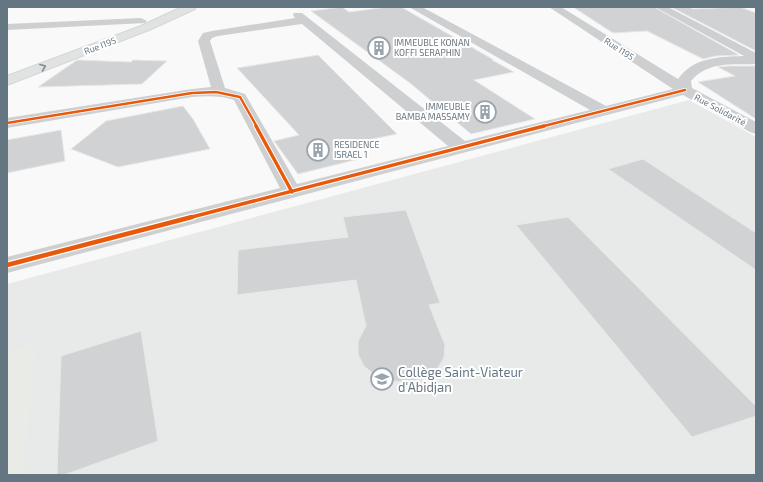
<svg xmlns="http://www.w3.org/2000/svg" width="763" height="482" font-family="'Exo 2',sans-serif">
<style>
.built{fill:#e8e9e9}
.green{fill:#e8ebe6}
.building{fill:#d0d2d3;stroke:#e8e8e8}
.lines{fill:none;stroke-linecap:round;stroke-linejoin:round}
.secondary-casing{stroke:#d5d6d7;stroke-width:2}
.minor{fill:#cecfd0;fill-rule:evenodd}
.secondary{fill:#e1e2e2;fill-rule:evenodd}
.cycleway-far2-casing{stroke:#fff;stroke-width:4}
.cycleway-far1-casing{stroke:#fff;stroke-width:5.5}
.cycleway-casing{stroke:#fff;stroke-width:7}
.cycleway-far2{stroke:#e8590c;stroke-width:2.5}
.cycleway-far1{stroke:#e8590c;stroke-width:3.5}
.cycleway{stroke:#e8590c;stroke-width:4.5}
.oneway{stroke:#7e8c96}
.labels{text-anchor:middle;stroke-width:4;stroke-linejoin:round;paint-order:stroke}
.far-poi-label{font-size:9px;fill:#657683;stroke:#fff;text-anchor:start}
.far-street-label{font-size:9px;fill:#657683;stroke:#fff}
.near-poi-label{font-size:13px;fill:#657683;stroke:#fff;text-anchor:start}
</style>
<rect width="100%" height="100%" fill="#f9f9f9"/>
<!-- built -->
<path class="built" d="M689,100L756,137V475H7V284Z"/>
<!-- green -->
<path class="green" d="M36,344L24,475H7V352Z"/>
<!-- building -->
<path class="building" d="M342,7L349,12L388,7H401L494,60H492L514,72L474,80L535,119L471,134L410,83L311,11Z
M573,7H654L739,55L716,56L703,59L647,31L613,33Z
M671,7H689L693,9L740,7L756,13V51Z
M318,55L397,134L352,143L363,158L298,174L274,141L299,135L237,68Z
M77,60L131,62L133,60L167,61L142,84L38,87Z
M729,66H756V119L698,82L735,76L718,67Z
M183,106L193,119L210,149L118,167L71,149L106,121Z
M61,130L65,161L7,173V140Z
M643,159L756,233V270L608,169Z
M406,210L440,303L429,305L445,345L444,358L437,369L425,378L409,382L392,381L376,376L364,366L358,354V341L366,326L356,280L237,295L238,250L348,237L343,217Z
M568,217L756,406V416L692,437L516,225Z
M141,331L158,441L64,475H57L61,356Z"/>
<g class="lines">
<!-- secondary casing -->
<g class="secondary-casing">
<path id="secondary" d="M182,7H196L195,9L149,30L7,85V76L141,26Z"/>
</g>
<!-- minor -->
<path class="minor" d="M409,7H422L606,106L673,89L549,7H561L678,79C694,57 718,57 744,56L655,7H668L756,53V64C732,65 708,61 691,81L692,88L756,122V134L750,132L683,95L7,273V257L280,188L234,100C220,95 206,96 192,97L7,128V118L192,89L211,87L198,41L203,33L212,31L295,18L293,15L294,13H302L465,141L590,110ZM302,24L448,146L297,184L245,94L225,88L210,41L212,38L218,36Z
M141,18L147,21L145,23L7,30V24Z"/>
<!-- secondary -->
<use href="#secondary" class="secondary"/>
<!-- cycleway-far2 casing -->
<g class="cycleway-far2-casing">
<path id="cycleway-far2" d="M7,123L192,93L216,92L240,97L257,127
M540,127L685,90"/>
</g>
<!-- cycleway-far1 casing -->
<g class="cycleway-far1-casing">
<path id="cycleway-far1" d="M256,126L292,192
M188,218L544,126"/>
</g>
<!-- cycleway casing -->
<g class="cycleway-casing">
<path id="cycleway" d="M7,265L192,217"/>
</g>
<!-- cycleway-far2 -->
<use href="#cycleway-far2" class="cycleway-far2"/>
<!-- cycleway-far1 -->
<use href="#cycleway-far1" class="cycleway-far1"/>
<!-- cycleway -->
<use href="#cycleway" class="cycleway"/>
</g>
<!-- one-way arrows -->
<defs><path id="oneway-chevron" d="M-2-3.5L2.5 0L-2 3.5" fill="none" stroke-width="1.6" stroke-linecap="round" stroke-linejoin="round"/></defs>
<use class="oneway" href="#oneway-chevron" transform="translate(43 67) rotate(-21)"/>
<!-- icons -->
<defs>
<g id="building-ring" transform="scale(1.15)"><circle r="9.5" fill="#fff" stroke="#99a4ac" stroke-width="1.5"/><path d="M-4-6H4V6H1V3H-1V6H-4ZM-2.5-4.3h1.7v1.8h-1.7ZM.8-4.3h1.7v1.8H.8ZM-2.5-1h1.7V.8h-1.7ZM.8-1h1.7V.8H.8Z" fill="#99a4ac"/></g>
<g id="school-ring" transform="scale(1.15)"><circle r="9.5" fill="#fff" stroke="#99a4ac" stroke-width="1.5"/><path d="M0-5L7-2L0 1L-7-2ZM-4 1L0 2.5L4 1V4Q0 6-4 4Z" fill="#99a4ac"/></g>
</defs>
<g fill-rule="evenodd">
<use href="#building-ring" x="379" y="48"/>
<use href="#building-ring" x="485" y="112"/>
<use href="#building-ring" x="318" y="150"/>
<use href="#school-ring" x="382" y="379"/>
</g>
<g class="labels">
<!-- far-poi labels -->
<g class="far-poi-label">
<text x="394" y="46">IMMEUBLE KONAN<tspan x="394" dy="10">KOFFI SERAPHIN</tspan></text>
<text x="470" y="110" text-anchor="end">IMMEUBLE<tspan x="470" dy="10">BAMBA MASSAMY</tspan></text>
<text x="334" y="148">RESIDENCE<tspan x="334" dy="10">ISRAEL 1</tspan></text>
</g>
<!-- far-street labels -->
<g class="far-street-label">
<text transform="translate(100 46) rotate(-21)" y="3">Rue I195</text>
<text transform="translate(619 49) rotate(33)" y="3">Rue I195</text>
<text transform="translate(720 110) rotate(28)" y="3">Rue Solidarité</text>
</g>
<!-- near-poi labels -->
<g class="near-poi-label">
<text x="398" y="377">Collège Saint-Viateur<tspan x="398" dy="15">d'Abidjan</tspan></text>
</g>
</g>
<!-- border -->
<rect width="763" height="482" fill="none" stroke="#657683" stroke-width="16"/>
</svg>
